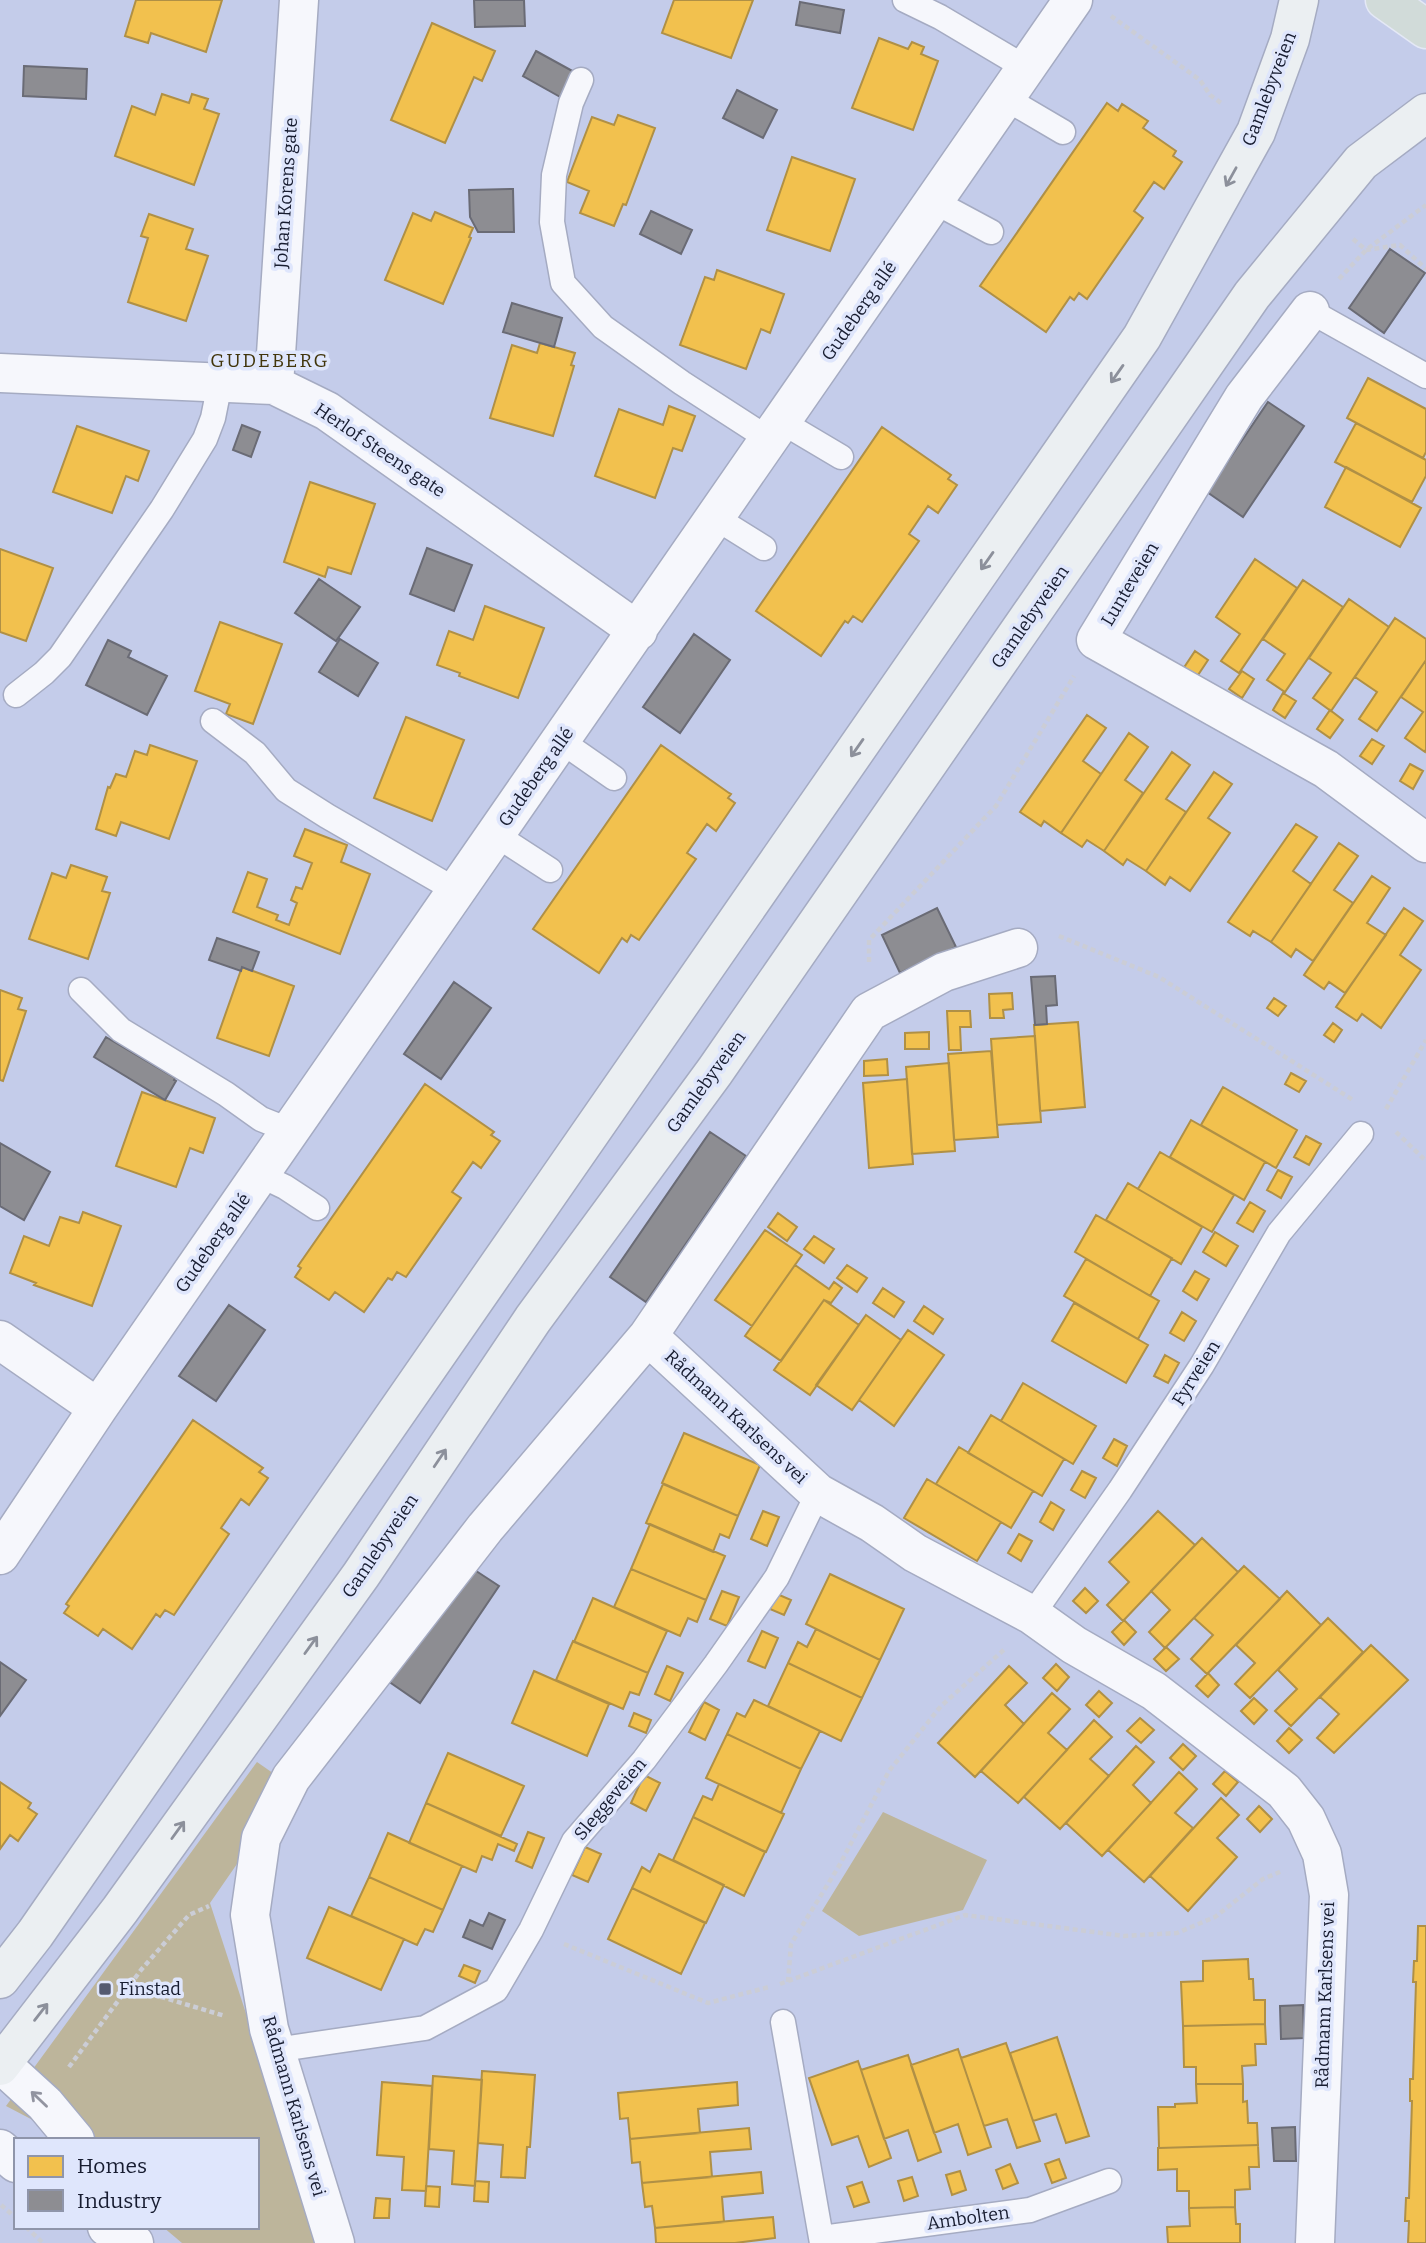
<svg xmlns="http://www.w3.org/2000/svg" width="1426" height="2243" font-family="Bitter,serif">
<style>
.green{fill:#bdb59b}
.homes{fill:#f2c14e;stroke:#b09045;stroke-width:2}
.industry{fill:#8d8d92;stroke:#6a6b75;stroke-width:2}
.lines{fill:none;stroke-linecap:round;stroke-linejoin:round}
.lane-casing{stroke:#a5abc2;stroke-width:27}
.street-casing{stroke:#a5abc2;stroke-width:41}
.secondary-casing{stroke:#a5abc2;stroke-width:41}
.highway-casing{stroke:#e4e8f6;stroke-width:41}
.path{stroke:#cbcdd6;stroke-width:4.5;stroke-dasharray:5 3.5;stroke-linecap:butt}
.lane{stroke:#f6f7fc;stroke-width:24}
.street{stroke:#f6f7fc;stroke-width:38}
.secondary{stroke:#ebeff2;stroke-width:38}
.highway{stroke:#d1dbd9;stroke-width:38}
.oneway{stroke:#8c909b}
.oneway2{stroke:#9294a0}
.poi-dot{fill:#545a71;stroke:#dfe6fc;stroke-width:2.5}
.labels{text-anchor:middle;stroke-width:7;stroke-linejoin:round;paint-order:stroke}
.street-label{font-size:18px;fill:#171c30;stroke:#dfe6fc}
.poi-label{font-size:18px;fill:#171c30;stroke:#dfe6fc;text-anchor:start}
.neighbourhood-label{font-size:19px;letter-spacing:2px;fill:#41350b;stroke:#dfe6fc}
</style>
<rect width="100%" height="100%" fill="#c4ccea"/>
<!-- green -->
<path class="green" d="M257,1762L280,1778L264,1825L210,1903L312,2216L314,2243H182L163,2227H257V2140H62L50,2129L6,2106Z
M883,1812L987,1860L963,1910L859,1936L822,1911Z"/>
<!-- homes -->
<path class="homes" d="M136,0H222L206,52L151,33L148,43L125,36Z
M674,0H753L731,58L662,33Z
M432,23L495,51L482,81L474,77L445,143L391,120Z
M879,38L908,49L912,42L924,47L921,54L938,61L913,130L852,108Z
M162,94L189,103L192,94L208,99L204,109L219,114L194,185L115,156L132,106L155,115Z
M1107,103L1118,111L1122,104L1148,121L1143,128L1176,151L1173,156L1182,162L1164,189L1154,182L1134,211L1143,218L1087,299L1079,293L1074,300L1070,297L1046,332L980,286Z
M618,115L655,128L626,205L623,204L614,226L580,213L589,191L567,182L592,117L614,125Z
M792,157L855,179L830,251L767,230Z
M435,212L473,228L469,237L471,238L443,304L385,280L413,213L431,221Z
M149,214L193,229L186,249L208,256L186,321L128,302L148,238L141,236Z
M717,270L784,294L770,333L761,329L746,369L680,345L705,277L714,280Z
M540,343L575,353L571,365L574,366L553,436L490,418L512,345L537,353Z
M1368,378L1426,409V452L1423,458L1347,418Z
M669,406L695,416L682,451L673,448L655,498L595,476L619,409L663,425Z
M1356,423L1426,460V476L1412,502L1335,462Z
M77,426L149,451L138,481L126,476L112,513L53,492Z
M882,427L951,475L948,479L957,485L938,513L928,506L909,534L919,541L862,622L853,616L848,623L845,621L821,656L756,611Z
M1346,467L1421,508L1400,547L1325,507Z
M310,482L375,504L351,574L328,567L325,577L284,562Z
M0,549L53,568L26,641L0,632Z
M1255,559L1297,588L1239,673L1221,661L1240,634L1216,617Z
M1303,580L1343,607L1285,692L1267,680L1285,654L1263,639Z
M1349,599L1389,627L1331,711L1313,698L1331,673L1309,658Z
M485,606L544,628L518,698L459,676L460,673L437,665L449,631L473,640Z
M1395,618L1426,639V660L1377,731L1359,719L1377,692L1355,677Z
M220,622L282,644L253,724L226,714L230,704L195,691Z
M1195,651L1208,660L1196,678L1183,669Z
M1426,660V749L1425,752L1405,738L1423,712L1401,697Z
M1242,671L1254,679L1242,698L1229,689Z
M1283,693L1296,701L1285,718L1273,710Z
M1330,710L1343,720L1330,738L1317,729Z
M1087,715L1106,728L1083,761L1101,774L1061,833L1044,821L1041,826L1020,812Z
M406,717L464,740L432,821L374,798Z
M1129,733L1148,747L1125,780L1143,793L1104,851L1087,840L1082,847L1061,833Z
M1372,739L1384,746L1372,764L1360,756Z
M150,745L197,761L169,839L121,822L116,836L96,829L108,787L110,788L116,774L126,777L135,751L147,755Z
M661,745L729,793L731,794L728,798L735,803L716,831L707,824L687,853L696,859L639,940L631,935L627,942L622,938L599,973L533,929Z
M1172,752L1190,765L1166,799L1186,812L1146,871L1127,859L1123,865L1104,851Z
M1410,764L1423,771L1413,789L1400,781Z
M1214,772L1232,784L1208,818L1230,833L1190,891L1170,877L1165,885L1146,871Z
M1296,824L1317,837L1293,871L1311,884L1271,942L1253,931L1250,936L1228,922Z
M305,829L347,845L341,862L370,874L340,954L233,912L248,872L267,879L257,907L278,915L276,920L289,925L297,903L291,900L296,887L302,889L312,863L294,856Z
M1339,843L1358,856L1334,890L1353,903L1313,961L1296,949L1291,957L1271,942Z
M71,865L107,877L102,891L110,893L88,959L29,939L52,873L66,878Z
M1372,876L1390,888L1367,923L1386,935L1345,993L1329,982L1324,989L1304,975Z
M1404,908L1423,921L1400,955L1421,970L1381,1028L1362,1014L1357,1021L1336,1007Z
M242,967L294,986L269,1056L217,1038Z
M0,990L22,998L18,1009L26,1011L3,1081L0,1080Z
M1012,993L1013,1009L1003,1010L1004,1018H990L989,994Z
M1274,998L1286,1006L1278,1016L1267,1008Z
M947,1011H970L971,1027H960L961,1050H949Z
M1078,1022L1085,1107L1040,1111L1034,1025Z
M1333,1023L1342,1030L1334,1042L1324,1035Z
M929,1032V1049H905V1033Z
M1035,1036L1041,1122L997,1125L991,1039Z
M991,1051L998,1137L954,1140L948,1054Z
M887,1059L888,1075L864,1076V1061Z
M949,1063L955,1151L912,1154L906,1067Z
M1291,1073L1306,1081L1299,1092L1285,1084Z
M907,1079L913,1164L869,1168L863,1083Z
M425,1084L494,1132L491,1135L500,1141L481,1168L473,1162L452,1192L461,1198L406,1277L397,1272L392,1280L388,1278L364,1312L335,1292L329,1300L295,1277L301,1268L298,1266Z
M1223,1087L1297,1130L1276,1168L1201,1125Z
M142,1092L215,1118L203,1153L190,1148L176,1187L116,1166Z
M1191,1120L1265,1162L1244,1200L1170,1157Z
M1306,1136L1321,1144L1309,1165L1294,1157Z
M1160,1152L1234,1195L1212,1232L1138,1189Z
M1278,1170L1292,1177L1281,1198L1267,1190Z
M1128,1183L1202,1227L1181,1264L1106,1220Z
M1250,1202L1265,1211L1253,1232L1237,1223Z
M83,1212L121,1226L92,1306L34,1285L36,1283L10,1273L24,1236L49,1246L60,1217L79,1223Z
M778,1213L797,1227L787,1241L768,1227Z
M1096,1215L1172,1258L1150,1296L1075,1252Z
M765,1230L802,1255L752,1326L715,1300Z
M1215,1232L1238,1246L1226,1266L1203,1252Z
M814,1236L834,1249L824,1263L804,1249Z
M1086,1259L1159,1301L1138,1339L1064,1296Z
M795,1265L829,1289L834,1282L842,1288L831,1303L824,1300L781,1361L745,1336Z
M847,1265L867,1278L857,1292L837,1278Z
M1195,1271L1209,1279L1197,1300L1183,1291Z
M883,1288L904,1302L894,1317L873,1303Z
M824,1300L859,1325L810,1395L774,1370Z
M1074,1303L1148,1345L1126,1383L1052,1341Z
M924,1306L943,1319L933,1334L914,1321Z
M1182,1312L1196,1321L1184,1341L1170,1333Z
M866,1315L901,1340L852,1410L816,1385Z
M908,1330L944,1355L894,1426L859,1400Z
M1165,1355L1179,1363L1168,1383L1154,1376Z
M1023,1383L1096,1426L1073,1464L1001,1421Z
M991,1415L1064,1459L1042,1496L968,1453Z
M193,1420L263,1468L259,1472L268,1478L249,1505L241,1499L221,1528L229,1534L174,1615L165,1610L160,1617L156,1614L132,1649L103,1629L98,1636L64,1613L69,1606L66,1604Z
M684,1433L760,1465L738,1516L662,1483Z
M1114,1439L1127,1446L1117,1466L1103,1458Z
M959,1447L1033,1491L1011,1528L936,1484Z
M1082,1471L1096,1478L1085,1498L1071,1490Z
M927,1479L1001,1522L977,1561L904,1518Z
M663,1484L738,1516L729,1538L720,1534L713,1552L646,1523Z
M1051,1502L1064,1510L1053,1530L1040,1522Z
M763,1511L779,1517L767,1546L751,1539Z
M1158,1511L1195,1545L1123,1621L1107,1605L1129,1582L1109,1562Z
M650,1524L725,1556L706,1600L631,1569Z
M1019,1534L1032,1541L1021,1561L1008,1553Z
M1202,1538L1238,1572L1165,1648L1149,1632L1170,1610L1151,1591Z
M1244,1566L1280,1599L1207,1674L1191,1659L1213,1635L1194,1618Z
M631,1569L706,1600L697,1622L688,1618L680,1636L614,1607Z
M830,1574L904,1609L880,1660L806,1624Z
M1085,1588L1098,1601L1086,1613L1073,1601Z
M722,1591L739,1597L727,1626L710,1619Z
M1287,1591L1321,1625L1250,1698L1235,1684L1255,1663L1236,1645Z
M777,1594L791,1600L784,1615L770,1609Z
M593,1598L667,1631L648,1673L574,1642Z
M1328,1618L1363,1652L1291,1726L1275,1711L1297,1689L1278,1670Z
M1124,1620L1136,1632L1124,1645L1112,1632Z
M816,1629L880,1660L862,1698L788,1663L798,1642L807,1647Z
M762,1631L778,1638L765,1668L748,1661Z
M573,1641L648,1673L639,1695L630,1692L623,1709L556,1680Z
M1371,1645L1408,1680L1334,1753L1317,1738L1339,1714L1320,1697Z
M1166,1647L1179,1659L1166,1671L1154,1659Z
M788,1663L862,1698L841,1741L768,1706Z
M1056,1664L1069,1677L1057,1691L1043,1678Z
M667,1666L683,1673L670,1701L655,1694Z
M1009,1666L1027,1683L1005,1705L1024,1724L975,1777L938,1743Z
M534,1671L609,1704L587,1756L512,1723Z
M1208,1673L1219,1685L1208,1697L1196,1686Z
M1099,1691L1112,1703L1099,1717L1086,1705Z
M1052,1693L1070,1709L1048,1733L1067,1750L1018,1803L981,1771Z
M1254,1698L1267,1710L1254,1724L1241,1711Z
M754,1700L820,1731L801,1769L727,1734L737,1713L745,1717Z
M704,1702L719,1710L705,1740L689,1732Z
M634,1713L651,1720L646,1733L629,1726Z
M1140,1718L1154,1730L1141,1743L1127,1731Z
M1094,1720L1112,1737L1090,1759L1109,1776L1060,1829L1024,1797Z
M1289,1728L1302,1740L1289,1753L1277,1741Z
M727,1734L801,1769L781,1813L706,1778Z
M1183,1744L1196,1756L1183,1770L1170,1758Z
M1136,1746L1154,1762L1133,1785L1151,1803L1102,1856L1066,1823Z
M448,1753L524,1786L501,1836L426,1803Z
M1225,1771L1238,1782L1226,1796L1213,1784Z
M1179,1772L1197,1789L1175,1813L1193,1828L1144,1882L1108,1850Z
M644,1775L660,1783L646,1811L631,1803Z
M0,1782L31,1803L28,1808L37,1814L18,1841L10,1835L0,1849Z
M719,1784L784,1814L766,1852L693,1817L703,1796L712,1800Z
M1221,1798L1239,1815L1217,1838L1237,1857L1188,1911L1150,1876Z
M426,1803L517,1844L514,1851L498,1844L492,1860L482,1856L476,1872L409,1843Z
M1259,1806L1272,1819L1260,1832L1247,1819Z
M693,1817L765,1852L744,1896L673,1860Z
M528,1832L544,1838L532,1868L516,1861Z
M388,1833L462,1866L443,1910L369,1877Z
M585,1847L601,1854L588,1882L572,1875Z
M659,1854L724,1885L706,1923L632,1888L642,1867L650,1872Z
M369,1877L443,1910L433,1932L425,1929L417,1945L351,1916Z
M632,1888L705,1923L681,1974L608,1939Z
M329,1907L404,1939L381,1990L307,1958Z
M1418,1926H1426V2243H1408L1409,2221H1405L1406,2198H1409L1412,2101H1410V2079H1413L1416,1982H1413L1414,1961H1417Z
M1248,1959L1249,1979H1253L1254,2000H1265V2024L1183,2026L1181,1982L1203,1981V1961Z
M464,1965L480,1971L475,1983L459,1976Z
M1265,2024L1266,2044H1255L1256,2065L1242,2066L1243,2084H1196V2067H1184L1183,2026Z
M1057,2037L1089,2136L1066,2143L1056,2114L1033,2121L1010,2053Z
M1006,2043L1040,2141L1017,2148L1007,2119L984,2126L961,2058Z
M958,2049L991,2147L968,2155L958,2124L934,2133L911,2065Z
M908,2055L941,2152L918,2161L908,2130L884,2139L861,2070Z
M858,2061L891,2158L869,2167L858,2136L832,2145L809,2078Z
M482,2071L535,2075L530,2147H527L525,2178L501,2177L503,2145L478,2143Z
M433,2076L482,2080L475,2186L452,2184L454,2151L429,2149Z
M382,2082L432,2086L426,2191L402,2190L404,2157L377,2155Z
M737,2082L738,2105L698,2109L700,2133L630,2139L628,2118L620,2119L618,2093Z
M1196,2084H1243V2102L1247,2101L1248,2123H1257L1258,2145L1159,2148L1158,2107H1175V2104L1197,2103Z
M749,2128L751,2149L710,2152L712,2177L642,2183L640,2162L632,2163L630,2139Z
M1258,2145L1259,2167H1249L1250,2189L1235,2190V2207L1189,2208V2191H1177V2169L1158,2170V2148H1159Z
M1059,2159L1066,2178L1052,2183L1045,2164Z
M1010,2164L1018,2183L1003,2189L996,2170Z
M960,2171L966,2190L952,2195L946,2175Z
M761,2172L763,2193L722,2197L724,2222L655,2228L652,2206L645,2207L642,2183Z
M912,2177L918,2196L904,2201L898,2181Z
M475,2181L489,2182L488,2202L474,2201Z
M862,2182L869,2202L854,2207L847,2187Z
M426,2186L440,2187L439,2207L425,2206Z
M376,2198L390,2199L389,2218H374Z
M1235,2207L1236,2224H1240V2243H1168L1167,2227L1190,2226L1189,2208Z
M773,2217L775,2238L735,2243H656L655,2228Z"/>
<!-- industry -->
<path class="industry" d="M474,0H524L525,26L475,27Z
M800,2L844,10L840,33L796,25Z
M536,51L576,73L562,98L523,76Z
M24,66L87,69L86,99L23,96Z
M737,90L777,110L763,138L723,118Z
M513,189L514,232H478L470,217L469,190Z
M651,211L692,230L681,254L640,234Z
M1390,249L1425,273L1384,333L1349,308Z
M512,303L562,318L554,347L503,332Z
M1268,402L1304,426L1243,517L1207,492Z
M242,425L260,432L251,457L233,450Z
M427,548L472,565L454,611L410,594Z
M319,579L360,607L336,641L295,613Z
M694,634L730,660L680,733L643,707Z
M340,639L378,663L358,696L319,672Z
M108,640L131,651L128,657L167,676L147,715L86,685Z
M937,908L956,947L900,973L882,935Z
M217,938L259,952L252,971L242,967L241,971L209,960Z
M1055,976L1057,1005L1046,1006L1047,1024L1035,1025L1031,977Z
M454,982L491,1008L441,1079L404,1054Z
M106,1037L175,1078L174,1080L176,1081L165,1100L94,1057Z
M710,1132L746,1156L646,1302L610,1277Z
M0,1143L50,1172L24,1220L0,1206Z
M229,1305L265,1330L216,1401L179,1376Z
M467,1565L499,1586L420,1703L388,1681Z
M0,1662L26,1680L0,1716Z
M489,1913L505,1920L492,1949L463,1937L470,1920L483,1926Z
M1303,2005L1304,2038L1281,2039L1280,2006Z
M1295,2127L1296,2161H1274L1272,2128Z"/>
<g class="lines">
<!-- lane casing -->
<g class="lane-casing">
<path id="lane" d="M905,0L940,17L1026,68
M581,80L571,103L554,175L552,222L563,283L603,327L682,383L770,440
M1005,98L1063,132
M935,200L950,210L991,232
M1310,311L1426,376
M782,422L841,457
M716,518L764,548
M16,695L44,673L60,657L162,509L205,439L213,418L220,383
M213,721L255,753L286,790L327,816L457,891
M561,741L614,778
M496,835L550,870
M81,990L121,1030L226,1094L261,1119L291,1131
M260,1175L285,1187L317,1208
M1032,1615L1120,1490L1202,1365L1279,1233L1361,1134
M783,2022L822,2243
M275,2050L425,2028L496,1990L531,1930L574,1841L644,1760L716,1664L777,1577L818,1493
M822,2238L1030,2210L1109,2181"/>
</g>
<!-- street casing -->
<g class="street-casing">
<path id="street" d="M1310,311L1244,397L1096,640L1326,769L1426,843
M0,373L274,385L327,411L638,631
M274,385L299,0
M648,1336L818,1493L872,1523L915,1553L1032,1615L1074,1645L1154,1691L1284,1791L1306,1819L1322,1854L1329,1895L1315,2243
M0,1340L98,1408
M0,1555L98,1408L1073,0
M0,2063L45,2104L75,2140
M0,2149L16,2163
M107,2227L134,2243
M335,2243L269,2029L250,1915L261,1838L291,1778L485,1528L648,1336L869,1012L944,972L1018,948"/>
</g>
<!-- secondary casing -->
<g class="secondary-casing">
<path id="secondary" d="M0,1979L35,1934L1142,337L1256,132L1290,39L1299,0
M0,2066L120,1910L361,1575L533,1319L715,1071L1252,295L1361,162L1426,113"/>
</g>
<!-- highway casing -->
<g class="highway-casing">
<path id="highway" d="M1385,0L1426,29"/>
</g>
<!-- path -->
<path class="path" d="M1111,16L1200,80L1210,95L1221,103
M1353,239L1366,250L1400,245L1426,269
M1339,279L1366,250L1426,205
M1059,936L1159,977L1353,1100
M869,962V940L996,806L1074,676
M1386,1109L1426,1040
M1396,1132L1426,1161
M564,1944L708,2003L769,1987
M788,1982L791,1944L839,1866L889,1771L941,1706L1006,1648
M780,1984L965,1915L1124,1936L1177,1933L1215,1917L1263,1879L1282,1871
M128,1987L225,2016
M69,2067L141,1970L189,1915L209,1906
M1,2205L16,2218
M26,2227L43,2243"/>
<!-- lane -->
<use href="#lane" class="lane"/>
<!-- street -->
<use href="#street" class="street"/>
<!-- secondary -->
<use href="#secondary" class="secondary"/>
<!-- highway -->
<use href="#highway" class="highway"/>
</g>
<!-- one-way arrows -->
<defs><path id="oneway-shaft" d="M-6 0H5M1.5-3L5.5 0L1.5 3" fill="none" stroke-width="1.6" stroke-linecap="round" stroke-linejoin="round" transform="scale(1.75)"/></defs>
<g class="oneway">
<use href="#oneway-shaft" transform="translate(1231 177) rotate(119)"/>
<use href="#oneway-shaft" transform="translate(1117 374) rotate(125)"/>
<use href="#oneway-shaft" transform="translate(987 561) rotate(125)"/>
<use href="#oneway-shaft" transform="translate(857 748) rotate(125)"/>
<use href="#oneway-shaft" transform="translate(440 1458) rotate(-56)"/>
<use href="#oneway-shaft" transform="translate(311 1645) rotate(-54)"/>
<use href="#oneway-shaft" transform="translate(178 1830) rotate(-54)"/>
<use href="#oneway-shaft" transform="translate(41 2012) rotate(-52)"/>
</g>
<use class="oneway2" href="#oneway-shaft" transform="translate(39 2099) rotate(-136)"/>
<!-- markers -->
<rect class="poi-dot" x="98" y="1982" width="14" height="14" rx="3.5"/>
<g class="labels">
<!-- street labels -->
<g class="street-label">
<text transform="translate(1269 89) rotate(-69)" y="6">Gamlebyveien</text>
<text transform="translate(286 193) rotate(-86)" y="6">Johan Korens gate</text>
<text transform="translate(859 311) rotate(-55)" y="6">Gudeberg allé</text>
<text transform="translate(380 450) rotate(34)" y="6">Herlof Steens gate</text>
<text transform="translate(1130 584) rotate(-59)" y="6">Lunteveien</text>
<text transform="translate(1030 617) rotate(-55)" y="6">Gamlebyveien</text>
<text transform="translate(536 777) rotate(-55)" y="6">Gudeberg allé</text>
<text transform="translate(706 1082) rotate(-54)" y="6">Gamlebyveien</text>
<text transform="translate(213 1243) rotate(-55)" y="6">Gudeberg allé</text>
<text transform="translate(1196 1373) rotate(-58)" y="6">Fyrveien</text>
<text transform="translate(736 1417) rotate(43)" y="6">Rådmann Karlsens vei</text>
<text transform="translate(380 1546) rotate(-56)" y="6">Gamlebyveien</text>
<text transform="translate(610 1799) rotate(-50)" y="6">Sleggeveien</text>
<text transform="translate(1325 1995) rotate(-88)" y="6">Rådmann Karlsens vei</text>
<text transform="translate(294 2106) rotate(74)" y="6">Rådmann Karlsens vei</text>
<text transform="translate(968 2218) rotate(-8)" y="6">Ambolten</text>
</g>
<!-- poi labels -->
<g class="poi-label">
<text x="119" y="1995">Finstad</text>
</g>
<!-- neighbourhood labels -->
<g class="neighbourhood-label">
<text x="270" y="367">GUDEBERG</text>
</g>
</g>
<!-- legend -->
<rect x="14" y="2138" width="245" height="91" fill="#dfe6fc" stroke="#8f95aa" stroke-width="2"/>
<rect x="28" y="2156" width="35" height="21" fill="#f2c14e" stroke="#8f95aa" stroke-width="2"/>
<text x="77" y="2173" font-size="21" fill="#171c30">Homes</text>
<rect x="28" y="2190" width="35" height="21" fill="#8d8d92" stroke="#8f95aa" stroke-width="2"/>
<text x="77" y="2208" font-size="21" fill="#171c30">Industry</text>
</svg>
